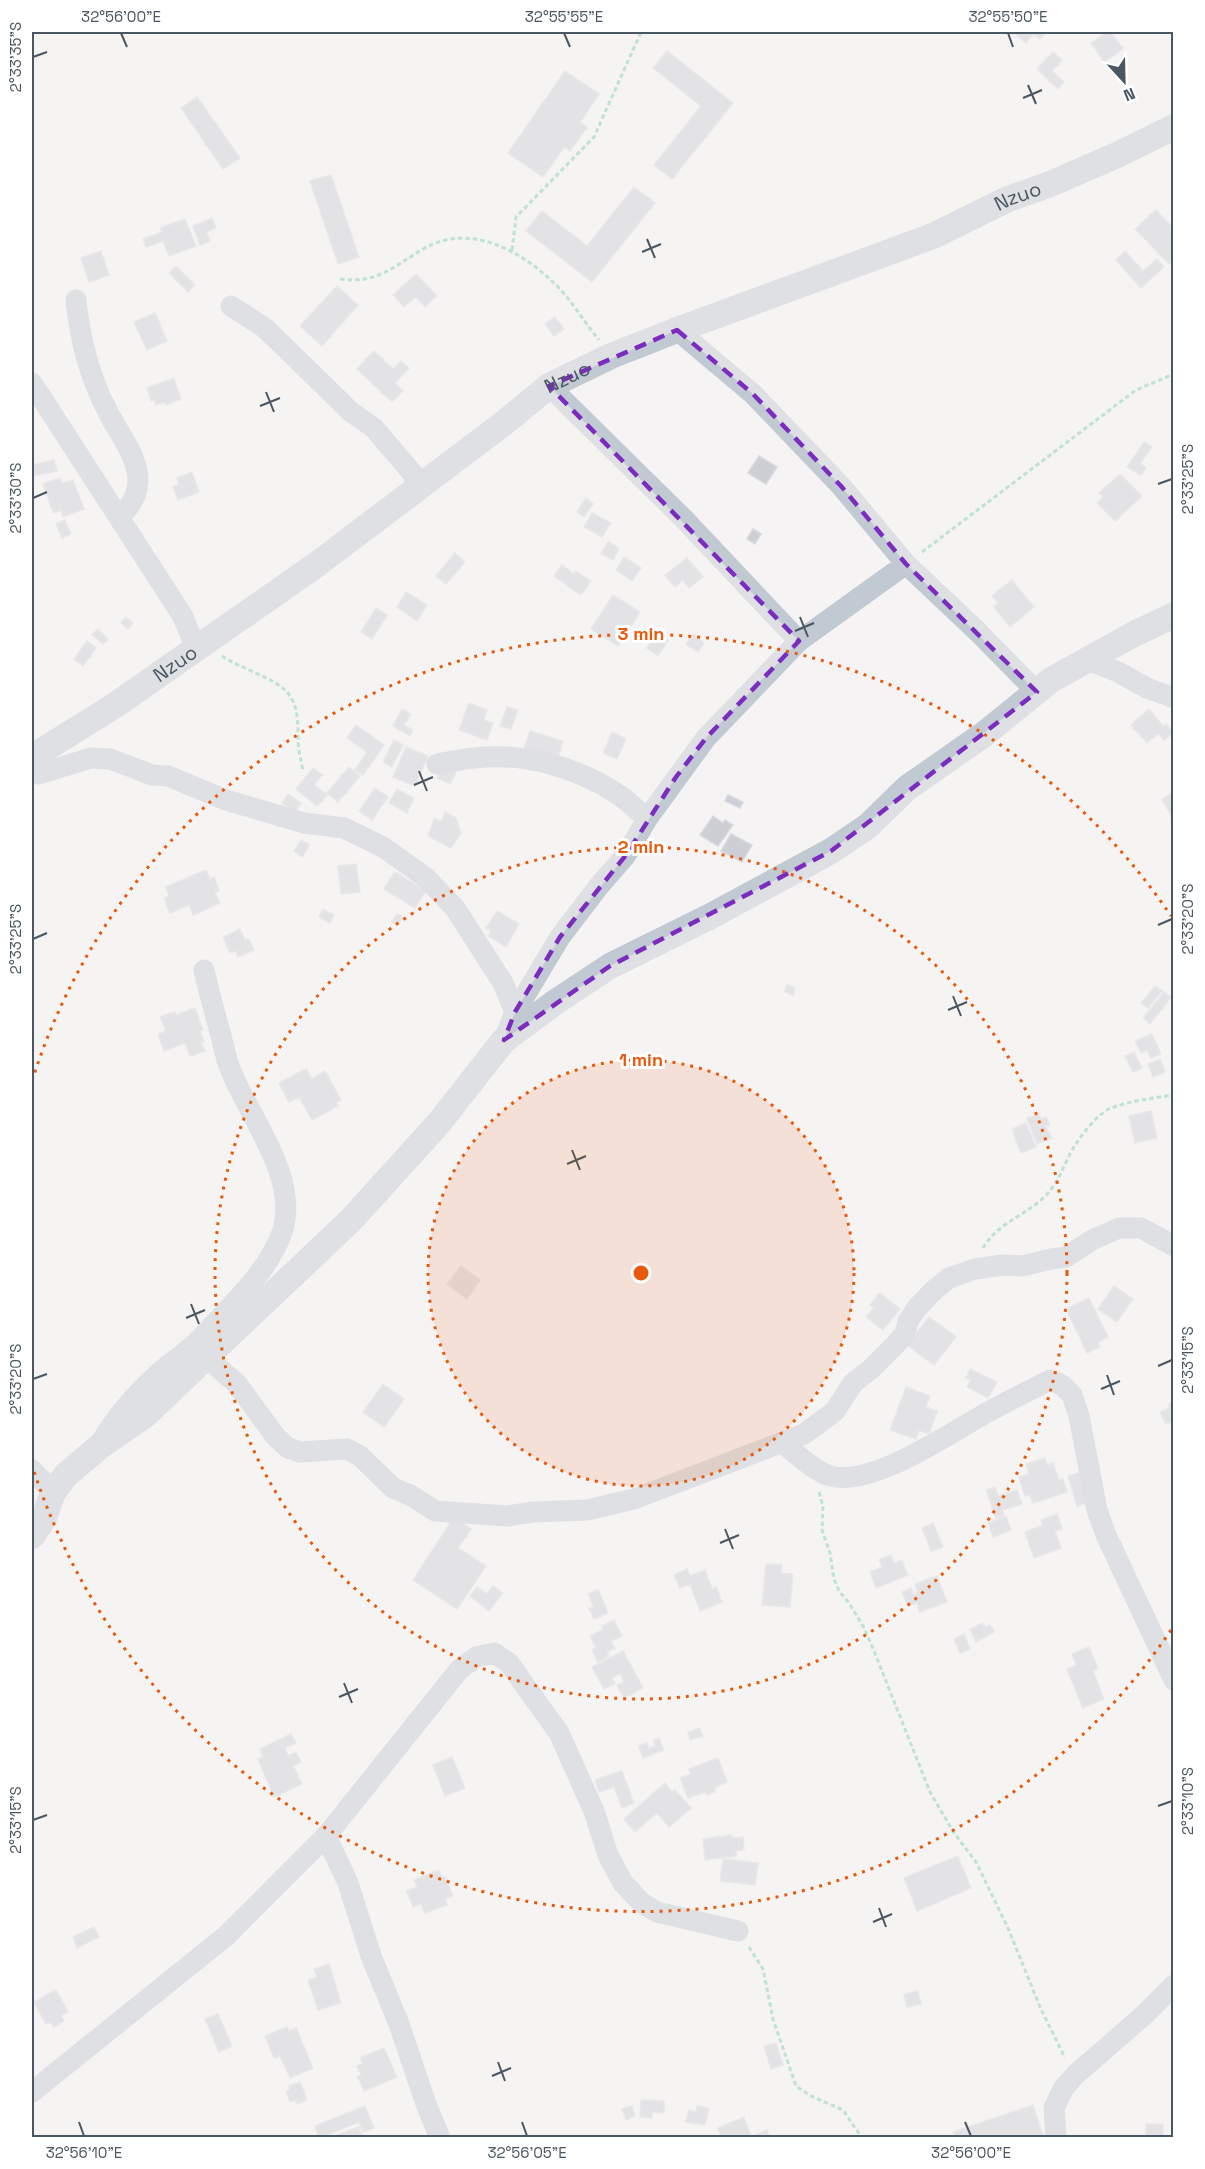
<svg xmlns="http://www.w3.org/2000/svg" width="1205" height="2169" font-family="'Space Grotesk',sans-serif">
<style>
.building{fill:#cdcfd5;stroke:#d7d9de;stroke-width:1.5}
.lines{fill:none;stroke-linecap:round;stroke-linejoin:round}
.path{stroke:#7ad0a6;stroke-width:3;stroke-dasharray:4.5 3;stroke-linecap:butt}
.minor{stroke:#c1cad2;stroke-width:21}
.tertiary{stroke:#c1cad2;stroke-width:26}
.marked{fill:none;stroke:#7b2cbf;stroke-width:4.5;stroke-dasharray:12 8;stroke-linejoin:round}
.ticks{fill:none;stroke:#4a5661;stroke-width:2}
.ring{fill:none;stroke:#e8590c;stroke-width:3;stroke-dasharray:3 6}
.labels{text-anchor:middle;stroke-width:6;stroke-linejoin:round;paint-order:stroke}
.street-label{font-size:20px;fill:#4a5661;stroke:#fff}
.centre{fill:#e8590c;stroke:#fff;stroke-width:3}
.ring-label{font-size:18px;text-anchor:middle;font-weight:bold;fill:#e8590c;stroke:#fff;stroke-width:6;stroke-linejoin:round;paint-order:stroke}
.neatline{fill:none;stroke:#4a5661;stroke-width:2}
.ticks-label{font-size:15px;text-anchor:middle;fill:#4a5661}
</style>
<rect width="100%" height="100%" fill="#f5f3f3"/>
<!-- building -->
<path class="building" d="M1013,32H1046L1040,39L1034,34L1026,43Z
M1108,32H1111L1123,49L1104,62L1091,43Z
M667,51L733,103L672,179L654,165L701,106L653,68Z
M1053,52L1062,60L1052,71L1064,82L1058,89L1037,69Z
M565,71L599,94L580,122L587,127L570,151L564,147L543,177L508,153Z
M197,97L240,158L223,169L181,108Z
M331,175L359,257L338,264L310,181Z
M634,187L655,203L592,282L526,231L542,211L587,246Z
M1156,210L1174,229V260L1169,264L1135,229Z
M212,218L216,228L206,232L210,241L200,245L193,226Z
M185,219L196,246L169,256L163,241L146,247L143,239L162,232L160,228Z
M101,251L109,275L89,282L81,258Z
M1125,251L1143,271L1157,259L1164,267L1141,288L1116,260Z
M176,266L195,285L188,292L169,273Z
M416,274L437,296L425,307L416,297L404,307L393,295Z
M337,286L358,305L322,346L300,326Z
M155,313L167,341L147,350L134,322Z
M555,317L564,329L554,336L545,324Z
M374,351L393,369L401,361L409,368L395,383L403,391L392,402L357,369Z
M174,378L181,399L166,405L165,402L156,405L154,400L151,401L147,388Z
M1144,442L1152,447L1140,464L1146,468L1141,475L1127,467Z
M759,456L777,467L766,484L748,473Z
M54,460L57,471L32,476V465Z
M192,472L199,492L178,500L173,487L179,484L177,478Z
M1120,474L1142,496L1115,521L1097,503L1103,497L1099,493Z
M61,478L62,483L73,480L84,509L63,517L61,510L53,513L43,484Z
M586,498L593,504L584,517L577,512Z
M592,513L611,523L602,537L584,527Z
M65,520L71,534L62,538L56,524Z
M753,529L761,534L755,544L747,539Z
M608,542L619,548L613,560L601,554Z
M455,553L465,562L446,584L436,576Z
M624,557L641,568L632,581L616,570Z
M687,558L703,577L689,588L683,580L675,587L665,575Z
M562,565L574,574L576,571L591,581L581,595L554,576Z
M1012,580L1034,607L1010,627L994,607L998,603L992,596Z
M406,592L427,605L417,621L397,607Z
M613,595L640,612L618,646L591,629Z
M376,608L387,615L372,639L361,632Z
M126,617L133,623L128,629L121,623Z
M98,629L108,639L103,644L92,635Z
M657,634L668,641L658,656L647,648Z
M693,634L704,643L698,652L686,644Z
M87,641L96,648L83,666L74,659Z
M469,703L487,710L484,720L493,723L487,740L459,730Z
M507,707L518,710L511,729L500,726Z
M402,709L411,714L404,725L413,730L410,736L393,726Z
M1149,709L1163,726L1166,724L1173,733L1164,740L1158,733L1147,743L1131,725Z
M356,725L384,745L363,775L355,770L367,752L347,738Z
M530,731L563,741L557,761L523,751Z
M612,732L626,739L617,759L603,753Z
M394,740L403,745L392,767L383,762Z
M406,747L428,756L415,786L393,777Z
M443,765L456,772L450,784L437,778Z
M349,767L360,776L338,802L327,793Z
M313,768L322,775L314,785L327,795L317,806L296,789Z
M375,788L388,797L372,820L359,811Z
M397,789L414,798L407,813L389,803Z
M1174,792V819H1173L1162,799Z
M288,794L301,803L295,812L282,803Z
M728,795L743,802L740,808L725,801Z
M445,812L456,818L461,833L451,848L428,836L434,819L442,821Z
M713,816L723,823L725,820L733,825L718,846L700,835Z
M731,834L752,845L742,862L721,851Z
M301,840L310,845L302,857L294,851Z
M356,864L360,892L341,894L338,866Z
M206,870L210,879L214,877L219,891L215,892L220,903L193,915L189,905L170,913L164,898L169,896L166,887Z
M395,872L426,891L415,908L384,889Z
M323,909L334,915L330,923L319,917Z
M497,911L519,924L506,947L488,936L491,931L486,928Z
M397,914L403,917L397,926L392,922Z
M240,929L245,940L249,939L254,950L238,957L236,951L230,953L223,937Z
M787,985L795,988L793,995L784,992Z
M1155,986L1162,991L1148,1008L1141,1003Z
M1164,992L1171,997L1150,1024L1143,1018Z
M195,1008L203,1030L200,1031L204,1042L201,1043L205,1051L190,1056L185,1043L164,1051L158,1034L166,1031L160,1017L175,1012L176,1015Z
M1152,1034L1161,1054L1151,1058L1147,1050L1141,1053L1135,1041Z
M1134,1052L1142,1068L1133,1072L1125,1056Z
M1160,1059L1165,1072L1153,1077L1148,1064Z
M306,1069L312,1079L325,1071L341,1100L336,1103L338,1106L312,1120L299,1097L289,1102L279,1083Z
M1151,1111L1157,1138L1135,1143L1129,1116Z
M1039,1114L1041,1119L1046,1117L1050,1125L1045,1126L1052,1138L1037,1144L1027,1118Z
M1026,1123L1036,1147L1021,1153L1012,1129Z
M461,1266L480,1280L467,1299L447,1284Z
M1114,1286L1133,1299L1117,1322L1098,1309Z
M880,1293L900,1309L883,1330L866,1317L874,1308L870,1305Z
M1089,1298L1108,1337L1098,1342L1100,1347L1087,1353L1066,1309Z
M929,1317L956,1337L934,1365L907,1345Z
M970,1369L997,1382L988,1398L967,1387L971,1380L966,1378Z
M383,1384L404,1399L384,1427L363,1412Z
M906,1387L930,1396L926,1407L937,1411L929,1434L919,1430L916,1439L890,1430Z
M1174,1401V1428L1171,1422L1166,1424L1160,1412L1170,1408L1168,1404Z
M1045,1458L1047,1465L1053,1463L1059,1480L1063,1479L1067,1492L1033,1503L1030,1495L1025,1496L1019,1477L1029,1474L1026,1464Z
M1081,1472L1090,1502L1077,1506L1068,1476Z
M995,1487L998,1496L1017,1490L1022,1504L1002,1510L1004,1515L996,1518L986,1490Z
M1057,1514L1062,1529L1055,1531L1061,1548L1034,1558L1025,1532L1043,1525L1041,1520Z
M1006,1516L1011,1530L993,1537L988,1523Z
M454,1517L471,1529L458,1548L486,1566L457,1609L413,1580Z
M933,1523L943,1547L931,1551L922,1528Z
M891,1555L894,1563L902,1560L908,1575L876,1588L870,1572L882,1567L879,1560Z
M766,1564L782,1565L781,1573L793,1574L790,1607L762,1605Z
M687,1569L690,1576L705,1570L712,1589L716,1587L722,1602L700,1611L690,1584L680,1588L674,1575Z
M937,1576L947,1602L920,1612L917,1603L908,1606L902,1592L911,1588L913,1594L918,1593L915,1584Z
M493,1586L503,1593L489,1611L470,1596L477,1587L487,1594Z
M598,1589L608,1613L594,1619L589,1609L594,1607L588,1594Z
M614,1620L622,1636L611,1641L615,1648L607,1652L609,1656L598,1662L592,1650L596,1648L590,1636L604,1629L602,1626Z
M982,1623L985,1627L990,1625L994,1632L976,1642L970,1629Z
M964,1634L970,1649L960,1653L954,1639Z
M1089,1647L1098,1668L1093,1671L1104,1699L1083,1708L1067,1669L1076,1665L1072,1654Z
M623,1651L643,1688L624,1698L617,1685L624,1682L620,1673L612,1678L615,1684L604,1689L592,1667Z
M700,1728L703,1736L690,1740L688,1732Z
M291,1734L296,1743L285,1748L288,1756L296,1752L301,1762L293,1766L302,1784L274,1797L258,1759L263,1757L260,1749Z
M659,1738L664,1750L643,1758L639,1746L647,1743L649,1749L655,1746L653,1740Z
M452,1757L465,1788L445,1796L433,1765Z
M718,1758L727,1782L714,1788L715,1792L707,1795L705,1792L688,1798L680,1778L691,1774L689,1769Z
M622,1771L634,1803L622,1808L614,1787L599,1792L595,1780Z
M665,1783L672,1792L675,1790L691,1808L669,1827L657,1813L635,1832L624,1819Z
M732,1835V1838L743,1837L744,1850L736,1851V1856L705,1860L703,1839Z
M958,1856L971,1888L917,1911L904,1878Z
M723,1859L758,1863L755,1885L720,1881Z
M439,1870L442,1878L445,1877L453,1896L445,1899L447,1905L425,1913L421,1904L413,1907L407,1891L417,1887L414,1880Z
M94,1927L99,1937L77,1948L73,1937Z
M329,1964L341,2003L318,2010L308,1980L317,1977L314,1969Z
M56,1990L68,2012L61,2015L64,2021L54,2027L51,2022L46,2024L34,2002Z
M918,1991L921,2004L907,2007L904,1994Z
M218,2014L232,2046L219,2052L205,2019Z
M287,2027L289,2031L296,2028L313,2068L290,2078L280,2056L274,2058L265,2036Z
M776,2043L783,2065L771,2069L764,2046Z
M384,2048L397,2077L364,2091L357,2076L361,2075L357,2066L363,2064L360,2058Z
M300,2082L307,2100L297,2104L295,2100L290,2102L286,2091L290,2090L289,2086Z
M641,2100L664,2101V2113L652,2112V2118L640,2117Z
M1033,2105L1043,2136L955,2138L953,2132Z
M365,2106L374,2128L363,2132L359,2122L319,2138L315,2126Z
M632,2106L635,2116L626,2120L622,2109Z
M697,2106L709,2108L705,2125L686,2122L689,2110L696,2112Z
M744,2117L752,2138H722L718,2128Z
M1146,2124H1163V2138H1146Z
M359,2127L363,2138H338L337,2135Z
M767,2130L770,2138H757L755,2135Z"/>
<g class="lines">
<!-- path -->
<path class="path" d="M512,250L516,217L594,137L641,32
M340,279C377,284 393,267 423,249C469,222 520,250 554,283C571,299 584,322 599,340
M922,552L1136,390L1174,374
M222,656C240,668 271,677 285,690C298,702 298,722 298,738C298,749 301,760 303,771
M983,1248C997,1224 1022,1217 1042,1199C1056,1187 1061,1172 1069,1156C1075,1143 1096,1114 1111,1108C1130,1101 1153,1098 1174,1095
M819,1492L823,1506L822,1530L830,1553L834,1579L839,1591L849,1603L863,1626L874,1651L930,1792L954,1833L976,1862L1008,1928L1040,2007L1065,2058
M749,1947L763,1969L773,2019L796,2086L811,2096L843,2110L862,2138"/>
<!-- minor -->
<path class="minor" d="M76,300C80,338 89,376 107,410C116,429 131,447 136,467C142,486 134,505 119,516
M231,306L265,328L351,412L374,428L413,474L418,488
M677,330L753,394L841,486L906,564L978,632L1037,692
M32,383L182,615L196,648
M549,386L683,518L799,641
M1087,660L1118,672L1147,688L1174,698
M437,764C449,762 462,759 474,758C523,752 578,767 619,795C629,802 638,811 647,819
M32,771L39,774L91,758L110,759L152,775L168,776L226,800L304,823L344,828L383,847L425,877L455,908L503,983L515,1012
M504,1040L515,1012L560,937L599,886L626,855L647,819L706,738L799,641L906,564
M206,1357L237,1384L276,1437L288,1448L300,1452L347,1449L360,1456L393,1488L412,1496L435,1511L507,1516L533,1512L587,1510L634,1499L804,1434L835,1411L853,1383L870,1370L895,1345L905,1334L908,1321L916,1309L933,1291L949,1278L975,1269L1003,1265L1022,1266L1051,1259L1066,1257L1092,1240L1119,1228H1141L1174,1246
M782,1443C798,1454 816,1474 835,1477C876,1483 946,1436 981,1416C1003,1403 1027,1392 1050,1380L1062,1385L1072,1395L1079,1416L1097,1510L1106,1535L1174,1680
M99,1446C114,1418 135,1395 159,1373C172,1361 188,1352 201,1338C229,1307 265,1276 281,1235C302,1181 250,1119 231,1071C226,1060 224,1047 221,1036C215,1014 209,992 204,970
M32,1470L53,1492
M326,1836L348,1883L371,1956L399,2024L426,2104L440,2138
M32,2092L226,1936L326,1836L459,1670L476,1657L494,1653L509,1663L559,1733L594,1811L608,1855L623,1883L642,1903L657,1912L738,1931
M1056,2138L1054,2108L1063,2089L1075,2075L1143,2016L1174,1985"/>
<!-- tertiary -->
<g class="tertiary">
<path id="s1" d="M32,757L114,706L316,565L504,423L549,386L611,356L677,330L933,236L1008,199L1048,185L1117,155L1174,127"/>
<path d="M32,1536L44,1518L53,1492L66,1475L99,1447L145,1415L351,1220L438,1124L504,1040L557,1001L610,966L711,916L831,851L868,826L907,788L983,735L1051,680L1134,634L1174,615"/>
</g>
</g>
<!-- marked area -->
<path d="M0 0H1205V2169H0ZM677,330L753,394L841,486L906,564L1037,692L831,851L610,966L504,1040L515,1012L560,937L626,855L676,777L706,738L799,641L549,386Z" fill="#f5f3f3" fill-opacity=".55" fill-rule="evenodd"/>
<path class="marked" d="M677,330L753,394L841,486L906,564L1037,692L831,851L610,966L504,1040L515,1012L560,937L626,855L676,777L706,738L799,641L549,386Z"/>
<!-- ticks -->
<path class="ticks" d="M121,33L127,47M564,33L570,47M1008,33L1013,47M33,57L47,52M1028,85L1036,104M1023,98L1042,90M647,239L655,258M642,252L661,244M266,392L274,412M260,406L280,398M1158,484L1172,479M33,498L47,492M800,617L808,637M795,631L814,623M419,771L427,791M414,785L433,777M1158,925L1172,919M33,939L47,933M953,996L961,1016M948,1010L967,1002M572,1150L580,1170M567,1164L586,1156M191,1304L199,1324M186,1318L205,1310M1158,1366L1172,1360M1107,1375L1114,1395M33,1379L47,1374M1101,1389L1120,1381M725,1529L733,1549M720,1543L739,1535M344,1683L352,1703M339,1697L358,1689M1158,1806L1172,1801M33,1820L47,1815M879,1908L886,1927M873,1922L892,1914M498,2062L505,2081M492,2076L511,2068M79,2122L84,2136M522,2122L527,2136M965,2122L971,2136"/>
<!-- distance rings -->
<circle cx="641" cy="1273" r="213" fill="#e8590c" fill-opacity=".12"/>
<g class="ring">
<circle cx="641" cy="1273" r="213"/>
<circle cx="641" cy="1273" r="426"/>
<path d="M1171 1630A639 639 0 0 1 32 1465M32 1081A639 639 0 0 1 1171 916"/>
</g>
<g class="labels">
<!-- street labels -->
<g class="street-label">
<text dy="7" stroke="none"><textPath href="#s1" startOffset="1143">Nzuo</textPath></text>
<text dy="7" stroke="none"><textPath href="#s1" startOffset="657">Nzuo</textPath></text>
<text dy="7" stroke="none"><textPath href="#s1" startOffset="171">Nzuo</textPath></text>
</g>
</g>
<circle cx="641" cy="1273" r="9" class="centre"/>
<g class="ring-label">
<text x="641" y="640">3 min</text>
<text x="641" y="853">2 min</text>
<text x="641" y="1066">1 min</text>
</g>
<!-- border -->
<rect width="1205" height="2169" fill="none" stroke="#ffffff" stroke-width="66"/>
<!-- north arrow -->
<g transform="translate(1124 81) rotate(158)" stroke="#ffffff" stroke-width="4.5" paint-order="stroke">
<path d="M0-4.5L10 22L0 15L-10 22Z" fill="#4a5661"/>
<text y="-9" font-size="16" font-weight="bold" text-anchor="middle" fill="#4a5661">N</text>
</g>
<rect x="33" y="33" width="1139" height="2103" class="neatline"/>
<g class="ticks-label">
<text x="121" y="22">32°56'00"E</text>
<text x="564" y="22">32°55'55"E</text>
<text x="1008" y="22">32°55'50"E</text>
<text transform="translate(16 57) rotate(-90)" y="5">2°33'35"S</text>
<text transform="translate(1188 479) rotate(-90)" y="5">2°33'25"S</text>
<text transform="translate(16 498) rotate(-90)" y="5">2°33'30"S</text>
<text transform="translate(1188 919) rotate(-90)" y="5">2°33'20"S</text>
<text transform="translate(16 939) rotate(-90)" y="5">2°33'25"S</text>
<text transform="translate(1188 1360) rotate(-90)" y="5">2°33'15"S</text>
<text transform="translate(16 1379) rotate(-90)" y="5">2°33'20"S</text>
<text transform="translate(1188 1801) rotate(-90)" y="5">2°33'10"S</text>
<text transform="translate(16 1820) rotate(-90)" y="5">2°33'15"S</text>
<text x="84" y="2158">32°56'10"E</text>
<text x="527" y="2158">32°56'05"E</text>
<text x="971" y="2158">32°56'00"E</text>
</g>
</svg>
